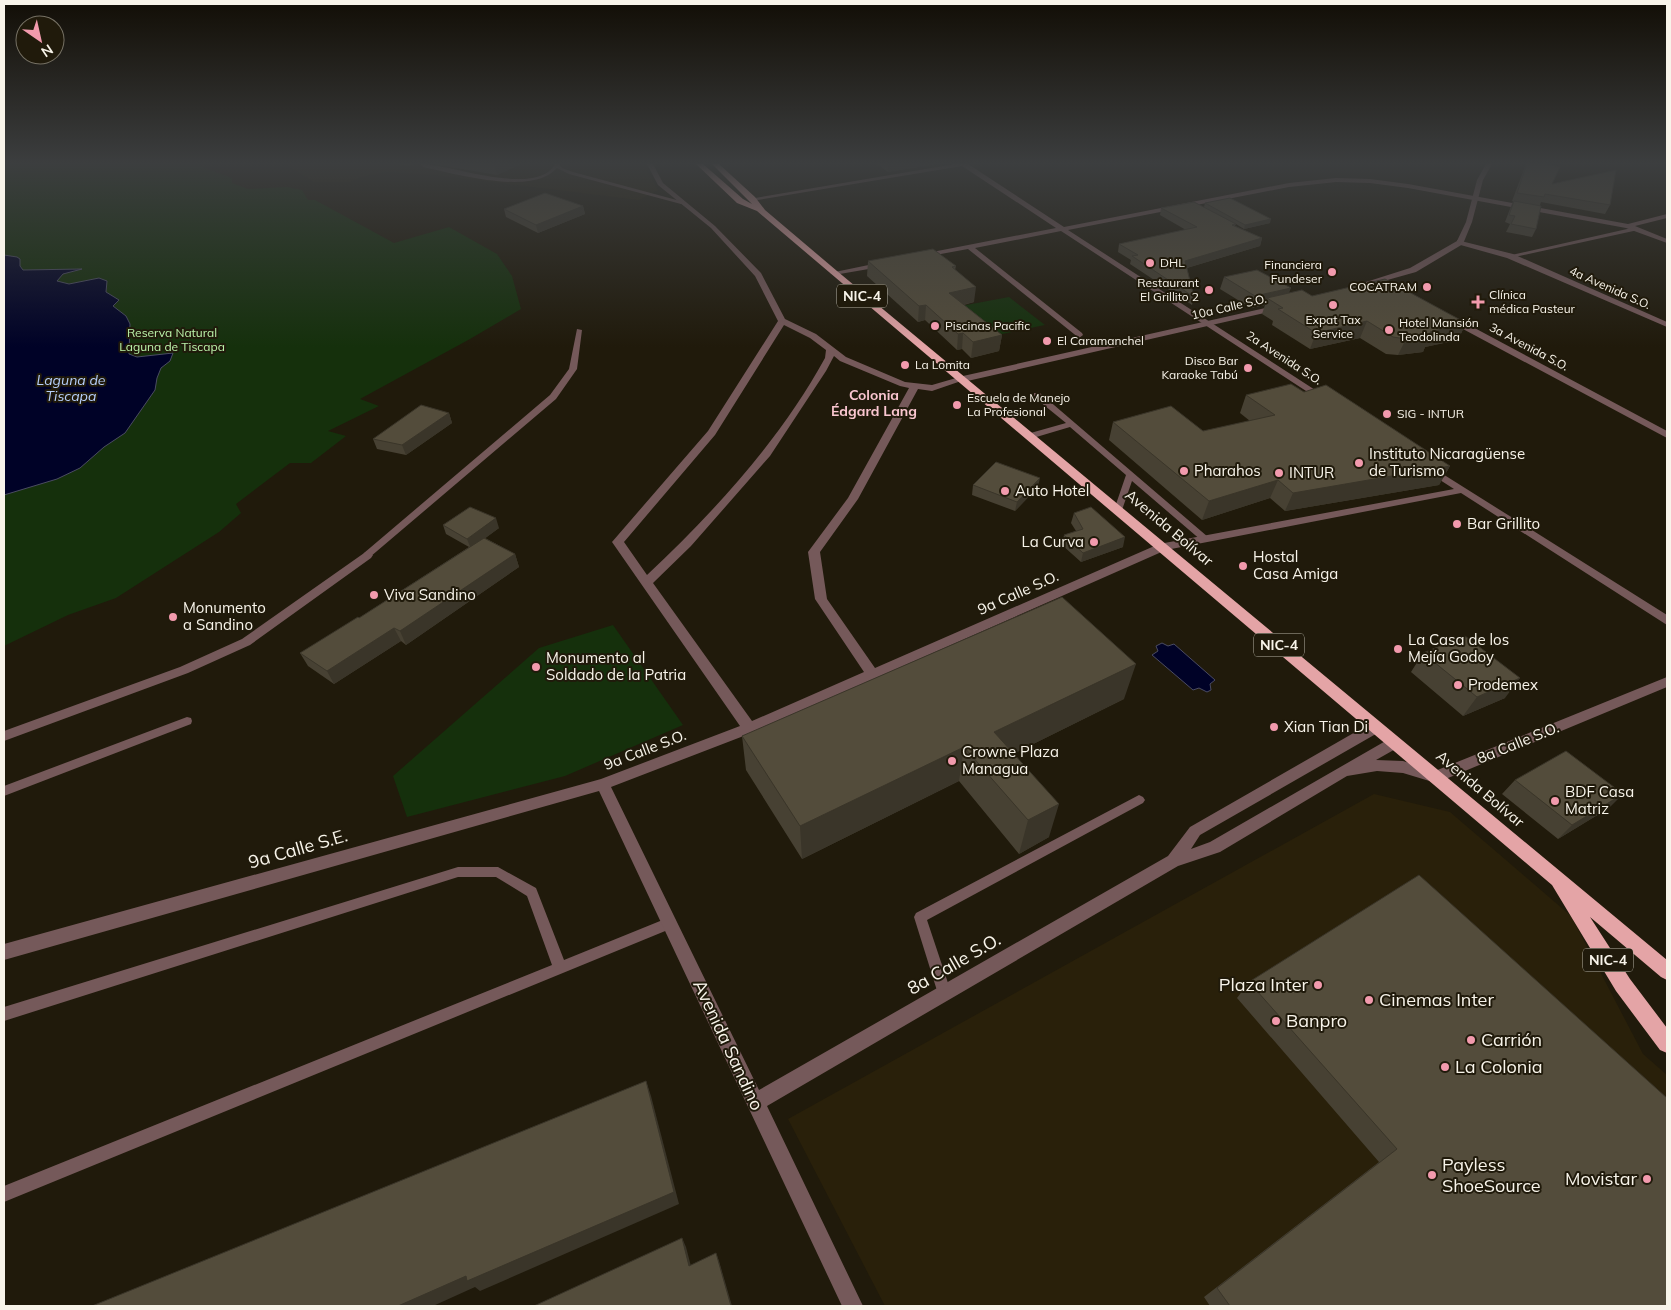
<svg xmlns="http://www.w3.org/2000/svg" width="1671" height="1310" font-family="Mulish,sans-serif">
<style>
.built{fill:#29200a}
.green{fill:#15300c}
.water{fill:#000227;stroke:#4a4b62}
.lines{fill:none;stroke-linecap:round;stroke-linejoin:round}
.service{fill:#75595a;fill-rule:evenodd}
.minor{fill:#75595a;fill-rule:evenodd}
.tertiary{fill:#75595a;fill-rule:evenodd}
.trunk{fill:#e4a4a6;fill-rule:evenodd}
.wall{fill:#474133}
.shaded-wall{fill:#3a3529}
.building{fill:#534c3b;stroke:#3a3529}
.poi-dot{fill:#f29aad;stroke:#201a0b;stroke-width:2}
.labels{text-anchor:middle;stroke-width:4;stroke-linejoin:round;paint-order:stroke}
.far-poi-label{font-size:12px;fill:#f8f4ea;stroke:#201a0b;text-anchor:start}
.far-street-label{font-size:12px;fill:#f8f4ea;stroke:#201a0b}
.far-park-label{font-size:12px;fill:#bbf3aa;stroke:#201a0b}
.shield{fill:#201a0b;stroke:#b7b3a7;stroke-width:1}
.shield-label{font-size:14px;font-weight:bold;fill:#f8f4ea}
.far-water-label{font-size:14px;font-style:italic;fill:#b6cffb;stroke:#201a0b}
.far-neighbourhood-label{font-size:14px;font-weight:bold;fill:#fac6d0;stroke:#201a0b}
.poi-label{font-size:15px;fill:#f8f4ea;stroke:#201a0b;text-anchor:start}
.street-label{font-size:15px;fill:#f8f4ea;stroke:#201a0b}
.near-street-label{font-size:18px;fill:#f8f4ea;stroke:#201a0b}
.near-poi-label{font-size:18px;fill:#f8f4ea;stroke:#201a0b;text-anchor:start}
</style>
<rect width="100%" height="100%" fill="#201a0b"/>
<!-- built -->
<path class="built" d="M285,164H649L647,171L658,190L639,200L434,175L387,172L361,177L350,182H314Z
M1374,794L1450,812L1571,916L1643,1054L1667,1075V1306H885L788,1119Z"/>
<!-- green -->
<path class="green" d="M4,164H199L202,167L232,178V183L248,189L287,187L302,190L308,200H315L394,243L449,227L497,254L512,276L521,309L470,339L360,399L379,406L328,431L346,436L311,463H290L236,504L241,513L219,532L116,598L68,615L4,646Z
M1009,297L1045,325L983,338L945,309Z
M613,625L683,725L565,776L407,817L393,776L539,648Z"/>
<!-- water -->
<path class="water" d="M4,255L17,257L20,259V266L23,270L82,269L63,274L57,281L69,284L99,278L107,281L106,292L119,300L113,306L126,316L130,324L129,354L137,357L173,353L170,361L161,368L157,378L155,390L125,433L104,447L80,468L57,479L4,495Z
M1162,643L1168,646L1174,644L1215,680L1210,684L1211,690L1207,692L1199,688L1193,690L1152,655L1158,651L1156,646Z"/>
<g class="lines">
<!-- service -->
<path class="service" d="M421,164C450,164 537,198 555,164H559L562,168L573,172L684,202L681,204L569,174L557,168C553,172 549,175 544,177C514,190 455,174 423,167Z
M1636,227L1638,228V230L1510,258L1507,256Z
M577,329L582,330L577,369L556,399L370,557H364L363,555L364,553L550,395L569,369Z
M1034,393H1040L1208,537L1209,539L1208,541H1202L1132,481L1122,510L1121,512H1115L1114,510L1126,475L1070,427L1033,438H1027V434L1066,423L1034,397Z
M187,717L191,718L192,721L191,724L4,796V786Z
M1139,795L1143,797L1145,800L1143,803L927,920L951,992L949,997L944,999L939,997L914,917L916,913Z
M458,867H498L536,888L564,960L670,917L675,919L676,923L675,927L4,1202V1186L552,965L527,896L496,877H458L4,1021V1007Z"/>
<!-- minor -->
<path class="minor" d="M647,164H653L663,183L715,226L761,273L785,319L816,334L846,357L905,382L932,385L963,376L967,379L932,391L918,389L858,499L820,552L827,599L875,668L1159,544L1454,489L1426,471V467L1430,466L1667,615V625L1461,493L1166,550L754,732L611,787L759,1090L1168,856L1190,827L1371,723L1376,722L1381,723L1383,727L1381,731L1200,835L1191,849L1210,842L1389,739L1394,738L1399,739L1401,743L1399,747L1376,760L1403,761L1435,771L1667,677V687L1436,783L1403,773L1377,771L1347,776L1220,852L1178,866L767,1106L863,1306H842L599,791L4,960V944L601,779L740,726L612,542L708,431L778,321L755,276L711,228L658,185ZM784,325L810,338L826,350L825,358C780,440 715,511 647,575L624,542L715,435ZM834,356L840,361L900,386L909,388L848,498L808,552L815,599L864,672L752,721L653,583L691,546L770,456L826,371Z
M955,164H968L1064,227L1289,183L1336,178L1370,179L1408,184L1628,224L1667,214V218L1635,226L1667,239V243L1626,228L1408,188L1370,183L1336,182L1289,187L1068,230L1326,397L1328,399L1323,402L1061,231L975,248L1082,333L1083,335L1079,338L968,249L919,258L918,256L922,254L1056,228L962,166L752,201L749,199Z
M1457,240L1513,254L1667,322V327L1507,258L1457,244Z
M883,262H886V266L834,275L830,273Z
M1448,317H1454L1667,431V438L1448,321Z
M367,551L373,555L371,558L250,645L188,673L4,741V731L180,667L242,639Z"/>
<!-- tertiary -->
<path class="tertiary" d="M1486,164H1492L1483,180L1472,222L1463,244L1416,272L1366,286V282L1410,268L1457,241L1466,222L1477,180Z
M1279,305L1283,307L1282,309L963,382L959,379L963,376Z"/>
<!-- trunk -->
<path class="trunk" d="M696,164H703L743,199L752,204L712,164H719L755,197L765,210L837,271L1667,960V980L1661,977L1590,917L1630,979L1667,1028V1053L1660,1050L1616,991L1552,885L757,211L737,203Z"/>
</g>
<!-- wall -->
<path class="wall" d="M397,164H413L409,166Z
M433,164H521L497,175Z
M877,164H936L888,172Z
M1526,164H1545L1552,184L1610,205L1605,214L1541,202L1540,205L1536,229L1532,237L1506,232L1510,224L1505,222L1513,201H1512Z
M1205,203L1270,223L1244,229L1236,224L1235,226L1262,238L1260,246L1187,268L1194,297L1192,305L1130,264L1131,260L1118,252L1119,244L1186,230L1160,215L1161,208L1204,207Z
M583,206L585,214L538,233L506,217L504,209Z
M868,261L956,266L955,270L974,302L964,305L1002,335L999,351L971,358L962,349L957,350L925,320L918,322L867,276Z
M1224,277L1289,293L1312,296L1466,323L1458,340L1425,347L1423,352L1398,355L1386,354L1360,338L1310,349L1272,325L1273,321L1262,314L1265,305L1251,308L1220,289Z
M1304,392L1450,466L1439,485L1285,511L1270,498L1202,520L1109,440L1113,422L1203,431L1250,421L1240,413L1246,395Z
M449,413L452,423L406,455L377,449L373,439Z
M973,485L1038,487L1015,511L972,495Z
M1074,513L1123,547L1081,562L1062,545L1064,535L1076,531L1071,523Z
M443,525L499,528L485,538L515,554L519,567L406,645L401,641L334,684L308,666L300,653L359,618L469,547L446,534Z
M1423,653L1505,698L1463,716L1411,672Z
M1124,699L1013,754L1049,837L1019,854L959,781L802,859L746,770L742,736Z
M1515,780L1609,808L1558,839L1502,794Z
M1249,982L1667,1306H1210L1204,1297L1379,1162L1237,998Z"/>
<!-- shaded-wall -->
<path class="shaded-wall" d="M494,164H521L497,175Z
M888,164H936L888,172Z
M583,206L585,214L538,233L536,225Z
M1271,219L1270,223L1244,229L1245,225Z
M1262,238L1260,246L1183,269L1185,261Z
M976,287L974,302L948,308L949,293Z
M1291,288L1286,300L1267,298L1265,305L1251,308L1255,296Z
M926,305L925,320L918,322L919,306Z
M1367,321L1360,338L1310,349L1316,333Z
M1466,323L1458,340L1425,347L1423,352L1398,355L1406,339L1430,332Z
M963,333L962,349L957,350L958,334Z
M1002,335L999,351L971,358L973,342Z
M449,413L452,423L406,455L402,445Z
M1450,466L1439,485L1285,511L1293,493Z
M1040,478L1038,487L1015,511L1017,502Z
M1278,480L1270,498L1202,520L1209,501Z
M496,518L499,528L471,549L467,539Z
M1125,537L1123,547L1081,562L1083,553Z
M515,554L519,567L406,645L400,631Z
M394,628L401,641L334,684L327,671Z
M1136,664L1124,699L987,767L994,732Z
M1520,678L1505,698L1463,716L1477,697Z
M964,747L959,781L802,859L800,826Z
M1623,794L1609,808L1558,839L1572,825Z
M1059,804L1049,837L1019,854L1028,820Z
M646,1081L651,1096L679,1204L480,1291L475,1287L433,1306H398Z
M682,1238L686,1247L693,1274L689,1266Z
M716,1253L719,1261L732,1306H731Z"/>
<!-- building -->
<path class="building" d="M1527,164H1545L1560,167L1552,184L1616,170L1610,205L1545,194L1544,197L1517,193Z
M545,193L583,206L536,225L504,209Z
M1230,198L1271,219L1245,225L1205,203Z
M1514,201L1541,206L1536,229L1511,224L1515,216L1509,215Z
M1194,202L1236,224L1232,225L1262,238L1185,261L1194,297L1132,256L1138,255L1119,244L1197,227L1161,208Z
M933,249L956,266L952,267L976,287L949,293L1002,335L973,342L963,333L958,334L926,305L919,306L868,261Z
M1257,270L1291,288L1255,296L1224,277Z
M1385,279L1466,323L1430,332L1431,335L1406,339L1393,337L1367,321L1316,333L1278,309L1283,308L1267,298L1302,290L1312,296Z
M1291,384L1304,392L1326,385L1450,466L1293,493L1278,480L1209,501L1113,422L1171,406L1203,431L1275,415L1246,395Z
M421,405L449,413L402,445L373,439Z
M996,462L1040,478L1017,502L973,485Z
M470,507L496,518L467,539L443,525Z
M1091,507L1125,537L1083,553L1064,535L1083,529L1074,513Z
M484,538L515,554L400,631L394,628L327,671L300,653L358,617L359,618Z
M1062,597L1136,664L994,732L1059,804L1028,820L964,747L800,826L742,736Z
M1465,636L1520,678L1477,697L1423,653Z
M1566,751L1623,794L1572,825L1515,780Z
M1419,875L1667,1098V1306H1230L1217,1288L1397,1149L1249,982Z
M646,1081L674,1192L467,1281L466,1276L398,1306H92Z
M682,1238L689,1266L716,1253L731,1306H534Z"/>
<!-- sky -->
<linearGradient id="sky" x2="0" y2="1"><stop stop-color="#120e06"/><stop offset="0.47" stop-color="#3c3e3f"/><stop offset="1" stop-color="#3c3e3f" stop-opacity="0"/></linearGradient>
<rect width="1671" height="347" fill="url(#sky)"/>
<!-- markers -->
<g class="poi-dot">
<circle cx="1150" cy="263" r="5"/>
<circle cx="1332" cy="272" r="5"/>
<circle cx="1427" cy="287" r="5"/>
<circle cx="1209" cy="290" r="5"/>
<path d="M1475.5 294.5h5v5h5v5h-5v5h-5v-5h-5v-5h5z"/>
<circle cx="1333" cy="305" r="5"/>
<circle cx="935" cy="326" r="5"/>
<circle cx="1389" cy="330" r="5"/>
<circle cx="1047" cy="341" r="5"/>
<circle cx="905" cy="365" r="5"/>
<circle cx="1248" cy="368" r="5"/>
<circle cx="957" cy="405" r="5"/>
<circle cx="1387" cy="414" r="5"/>
<circle cx="1359" cy="463" r="5"/>
<circle cx="1184" cy="471" r="5"/>
<circle cx="1279" cy="473" r="5"/>
<circle cx="1005" cy="491" r="5"/>
<circle cx="1457" cy="524" r="5"/>
<circle cx="1094" cy="542" r="5"/>
<circle cx="1243" cy="566" r="5"/>
<circle cx="374" cy="595" r="5"/>
<circle cx="173" cy="617" r="5"/>
<circle cx="1398" cy="649" r="5"/>
<circle cx="536" cy="667" r="5"/>
<circle cx="1458" cy="685" r="5"/>
<circle cx="1274" cy="727" r="5"/>
<circle cx="952" cy="761" r="5"/>
<circle cx="1555" cy="801" r="5"/>
<circle cx="1318" cy="985" r="5"/>
<circle cx="1369" cy="1000" r="5"/>
<circle cx="1276" cy="1021" r="5"/>
<circle cx="1471" cy="1040" r="5"/>
<circle cx="1445" cy="1067" r="5"/>
<circle cx="1432" cy="1175" r="5"/>
<circle cx="1647" cy="1179" r="5"/>
</g>
<g class="labels">
<!-- far-poi labels -->
<g class="far-poi-label">
<text x="1160" y="267">DHL</text>
<text x="1322" y="269" text-anchor="end">Financiera<tspan x="1322" dy="14">Fundeser</tspan></text>
<text x="1199" y="287" text-anchor="end">Restaurant<tspan x="1199" dy="14">El Grillito 2</tspan></text>
<text x="1417" y="291" text-anchor="end">COCATRAM</text>
<text x="1489" y="299">Clínica<tspan x="1489" dy="14">médica Pasteur</tspan></text>
<text x="1333" y="324" text-anchor="middle">Expat Tax<tspan x="1333" dy="14">Service</tspan></text>
<text x="1399" y="327">Hotel Mansión<tspan x="1399" dy="14">Teodolinda</tspan></text>
<text x="945" y="330">Piscinas Pacific</text>
<text x="1057" y="345">El Caramanchel</text>
<text x="1238" y="365" text-anchor="end">Disco Bar<tspan x="1238" dy="14">Karaoke Tabú</tspan></text>
<text x="915" y="369">La Lomita</text>
<text x="967" y="402">Escuela de Manejo<tspan x="967" dy="14">La Profesional</tspan></text>
<text x="1397" y="418">SIG - INTUR</text>
</g>
<!-- far-street labels -->
<g class="far-street-label">
<text transform="translate(1610 288) rotate(24)" y="4">4a Avenida S.O.</text>
<text transform="translate(1229 307) rotate(-13)" y="4">10a Calle S.O.</text>
<text transform="translate(1529 347) rotate(28)" y="4">3a Avenida S.O.</text>
<text transform="translate(1284 358) rotate(33)" y="4">2a Avenida S.O.</text>
</g>
<!-- far-park labels -->
<g class="far-park-label">
<text x="172" y="337">Reserva Natural<tspan x="172" dy="14">Laguna de Tiscapa</tspan></text>
</g>
<!-- shield labels -->
<g class="shield">
<rect x="837" y="284.5" width="50" height="23" rx="4"/>
<rect x="1254" y="633.5" width="50" height="23" rx="4"/>
<rect x="1583" y="948.5" width="50" height="23" rx="4"/>
</g>
<g class="shield-label">
<text x="862" y="301">NIC-4</text>
<text x="1279" y="650">NIC-4</text>
<text x="1608" y="965">NIC-4</text>
</g>
<!-- far-water labels -->
<g class="far-water-label">
<text x="71" y="385">Laguna de<tspan x="71" dy="16">Tiscapa</tspan></text>
</g>
<!-- far-neighbourhood labels -->
<g class="far-neighbourhood-label">
<text x="874" y="400">Colonia<tspan x="874" dy="16">Édgard Lang</tspan></text>
</g>
<!-- poi labels -->
<g class="poi-label">
<text x="1369" y="459">Instituto Nicaragüense<tspan x="1369" dy="17">de Turismo</tspan></text>
<text x="1194" y="476">Pharahos</text>
<text x="1289" y="478">INTUR</text>
<text x="1015" y="496">Auto Hotel</text>
<text x="1467" y="529">Bar Grillito</text>
<text x="1084" y="547" text-anchor="end">La Curva</text>
<text x="1253" y="562">Hostal<tspan x="1253" dy="17">Casa Amiga</tspan></text>
<text x="384" y="600">Viva Sandino</text>
<text x="183" y="613">Monumento<tspan x="183" dy="17">a Sandino</tspan></text>
<text x="1408" y="645">La Casa de los<tspan x="1408" dy="17">Mejía Godoy</tspan></text>
<text x="546" y="663">Monumento al<tspan x="546" dy="17">Soldado de la Patria</tspan></text>
<text x="1468" y="690">Prodemex</text>
<text x="1284" y="732">Xian Tian Di</text>
<text x="962" y="757">Crowne Plaza<tspan x="962" dy="17">Managua</tspan></text>
<text x="1565" y="797">BDF Casa<tspan x="1565" dy="17">Matriz</tspan></text>
</g>
<!-- street labels -->
<g class="street-label">
<text transform="translate(1169 528) rotate(40)" y="5">Avenida Bolívar</text>
<text transform="translate(1018 593) rotate(-24)" y="5">9a Calle S.O.</text>
<text transform="translate(1518 743) rotate(-22)" y="5">8a Calle S.O.</text>
<text transform="translate(645 750) rotate(-21)" y="5">9a Calle S.O.</text>
<text transform="translate(1480 789) rotate(40)" y="5">Avenida Bolívar</text>
</g>
<!-- near-street labels -->
<g class="near-street-label">
<text transform="translate(298 849) rotate(-16)" y="6">9a Calle S.E.</text>
<text transform="translate(954 964) rotate(-30)" y="6">8a Calle S.O.</text>
<text transform="translate(728 1045) rotate(65)" y="6">Avenida Sandino</text>
</g>
<!-- near-poi labels -->
<g class="near-poi-label">
<text x="1308" y="991" text-anchor="end">Plaza Inter</text>
<text x="1379" y="1006">Cinemas Inter</text>
<text x="1286" y="1027">Banpro</text>
<text x="1481" y="1046">Carrión</text>
<text x="1455" y="1073">La Colonia</text>
<text x="1442" y="1171">Payless<tspan x="1442" dy="21">ShoeSource</tspan></text>
<text x="1637" y="1185" text-anchor="end">Movistar</text>
</g>
</g>
<!-- border -->
<rect width="1671" height="1310" fill="none" stroke="#f8f4ea" stroke-width="10"/>
<!-- north arrow -->
<g transform="translate(40 40) rotate(146)"><circle r="24" fill="#201a0b" stroke="#767164"/>
<path d="M0-4L9 19L0 12L-9 19Z" fill="#f29aad"/>
<text y="-8" font-size="14" font-weight="bold" text-anchor="middle" fill="#f8f4ea">N</text>
</g>
</svg>
